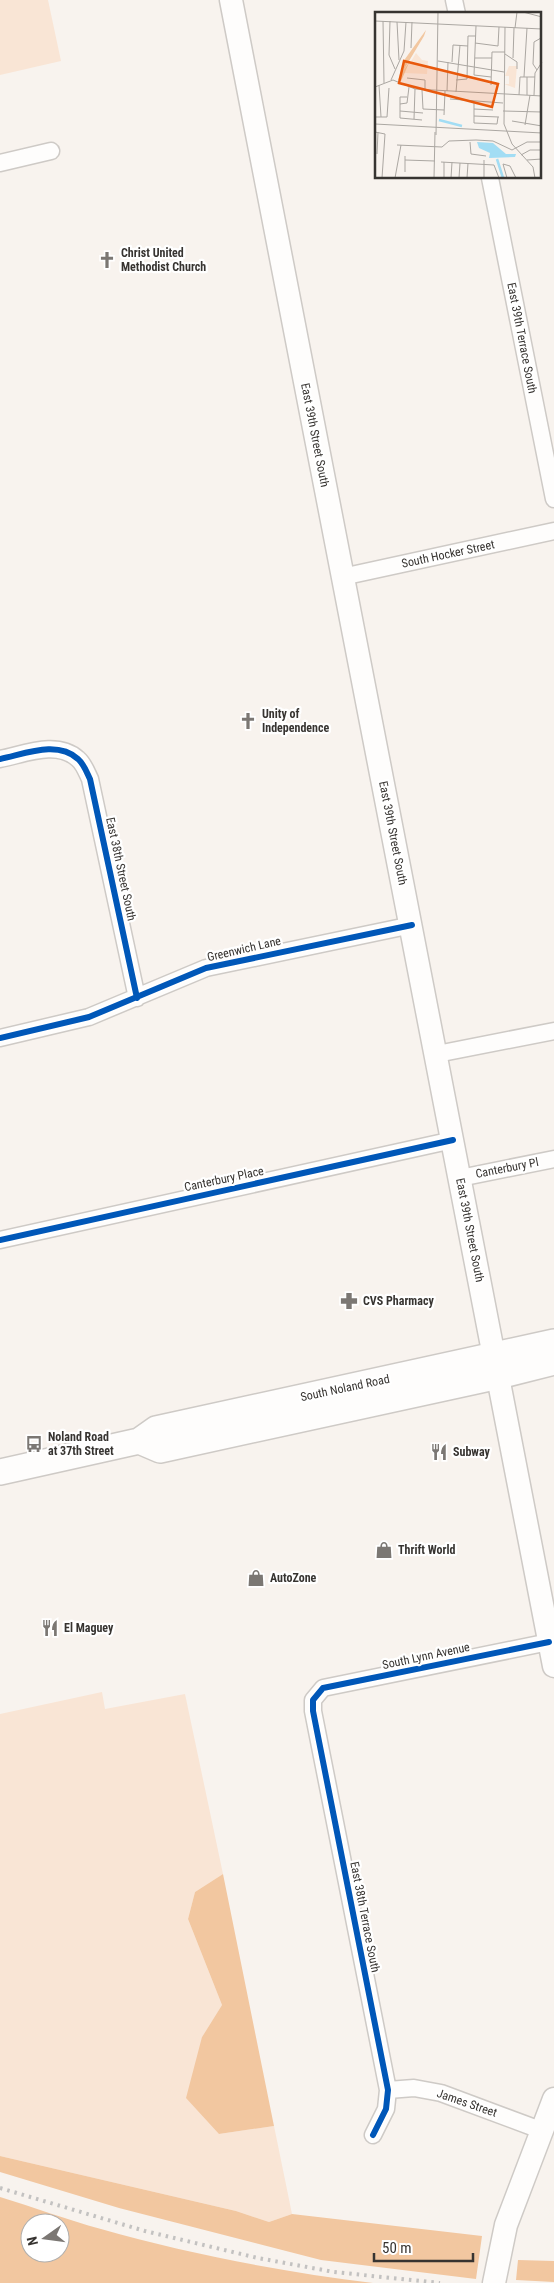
<svg xmlns="http://www.w3.org/2000/svg" width="554" height="2283" font-family="'Roboto Condensed',sans-serif">
<style>
.green{fill:#f9e5d5}
.forest{fill:#f2c7a0;fill-rule:evenodd}
.lines{fill:none;stroke-linecap:round;stroke-linejoin:round}
.street-casing{stroke:#cecac6;stroke-width:19}
.secondary-casing{stroke:#cecac6;stroke-width:25}
.primary-casing{stroke:#cecac6;stroke-width:28}
.street{stroke:#fefdfc;stroke-width:16}
.secondary{stroke:#fefdfc;stroke-width:22}
.primary{stroke:#fefdfc;stroke-width:25}
.rail{stroke:#c3c2c1;stroke-width:4;stroke-dasharray:2.5 5;stroke-linecap:butt}
.cycleway-casing{stroke:#fff;stroke-width:9}
.cycleway{stroke:#0057b8;stroke-width:6}
.labels{text-anchor:middle;stroke-width:4.5;stroke-linejoin:round;paint-order:stroke}
.poi-label{font-size:12px;font-weight:bold;fill:#373431;stroke:#fff;text-anchor:start}
.street-label{font-size:12px;fill:#373431;stroke:#fff}
.inset-river{fill:none;stroke:#a2ddf4;stroke-width:2.5}
.inset-road{fill:none;stroke:#aba7a2;stroke-width:1}
.view{fill:#e8590c;fill-opacity:0.15;stroke:#e8590c;stroke-width:2.5}
.inset-edge{fill:none;stroke:#373431;stroke-width:2.5}
</style>
<rect width="100%" height="100%" fill="#f8f3ee"/>
<!-- green -->
<path class="green" d="M0,0H48L61,61L0,75Z
M102,1692L105,1709L185,1694L223,1874L195,1892L188,1919L222,2005L202,2037L219,2134L274,2126L292,2214L269,2222L236,2211L0,2156V1714Z"/>
<!-- forest -->
<path class="forest" d="M223,1874L274,2126L219,2134L186,2098L202,2037L222,2005L188,1919L195,1892Z
M0,2156L236,2211L269,2222L292,2214L482,2236L476,2279L321,2260L119,2208L0,2172Z
M0,2197C34,2207 67,2220 101,2229C188,2254 284,2272 373,2283H0ZM30,2223H60V2253H30Z
M518,2260L554,2261V2282L516,2280Z"/>
<g class="lines">
<!-- street casing -->
<g class="street-casing">
<path id="street" d="M454,0L457,14
M0,163L51,151
M490,178L554,499
M342,577L554,531
M0,759C25,754 57,740 78,759C84,764 87,773 90,779L137,998
M0,1038L89,1017L206,968L412,925
M437,1054L554,1031
M460,1178L554,1159
M0,1240L453,1140
M388,2090L414,2088L441,2093L543,2131
M373,2135L386,2109L388,2090L313,1711V1700L323,1688L549,1642"/>
</g>
<!-- secondary casing -->
<g class="secondary-casing">
<path id="secondary" d="M231,0L554,1666
M494,2283L506,2225L554,2099"/>
</g>
<!-- primary casing -->
<g class="primary-casing">
<path id="primary" d="M139,1441L160,1450L499,1376L554,1362
M0,1472L139,1441L156,1429L554,1342"/>
</g>
<!-- street -->
<use href="#street" class="street"/>
<!-- secondary -->
<use href="#secondary" class="secondary"/>
<!-- primary -->
<use href="#primary" class="primary"/>
<!-- rail -->
<path class="rail" d="M0,2188L145,2231L258,2258L334,2272L440,2283"/>
<!-- cycleway casing -->
<g class="cycleway-casing">
<path id="cycleway" d="M0,759C25,754 57,740 78,759C84,764 87,773 90,779L137,998
M0,1038L89,1017L206,968L412,925
M0,1240L453,1140
M373,2135L386,2109L388,2090L313,1711V1700L323,1688L549,1642"/>
</g>
<!-- cycleway -->
<use href="#cycleway" class="cycleway"/>
</g>
<!-- icons -->
<defs>
<g id="church-bare" transform="scale(1.35)"><path d="M-1.2-6h2.4v3.5h3.3v2.4h-3.3V6h-2.4V-.1h-3.3v-2.4h3.3Z" fill="#7b7773" stroke="#fff" stroke-width="2.5" paint-order="stroke"/></g>
<g id="pharmacy-bare" transform="scale(1.35)"><path d="M-2-6h4v4h4v4h-4v4h-4v-4h-4v-4h4Z" fill="#7b7773" stroke="#fff" stroke-width="2.5" paint-order="stroke"/></g>
<g id="bus-bare" transform="scale(1.35)"><path d="M-5-6H5V4H4V6H2V4H-2V6H-4V4H-5ZM-3.5-4V0h7V-4ZM-3.5 1.2v1.5H-2V1.2ZM2 1.2v1.5H3.5V1.2Z" fill="#7b7773" stroke="#fff" stroke-width="2.5" paint-order="stroke"/></g>
<g id="restaurant-bare" transform="scale(1.35)"><path d="M-5-6h1v4h1v-4h1v4h1v-4h1v5L-1.5 .5V6h-2V.5L-5-1ZM5-6V6H3V1.5H1.5Q1.5-4 5-6Z" fill="#7b7773" stroke="#fff" stroke-width="2.5" paint-order="stroke"/></g>
<g id="shop-bare" transform="scale(1.35)"><path d="M-5-2.5h2.3a2.7 3.5 0 0 1 5.4 0H5L5.5 6h-11ZM-1.5-2.5h3a1.5 2.3 0 0 0-3 0Z" fill="#7b7773" stroke="#fff" stroke-width="2.5" paint-order="stroke"/></g>
</defs>
<g fill-rule="evenodd">
<use href="#church-bare" x="107" y="260"/>
<use href="#church-bare" x="248" y="721"/>
<use href="#pharmacy-bare" x="349" y="1301"/>
<use href="#bus-bare" x="34" y="1444"/>
<use href="#restaurant-bare" x="439" y="1452"/>
<use href="#shop-bare" x="384" y="1550"/>
<use href="#shop-bare" x="256" y="1578"/>
<use href="#restaurant-bare" x="50" y="1628"/>
</g>
<g class="labels">
<!-- poi labels -->
<g class="poi-label">
<text x="121" y="257">Christ United<tspan x="121" dy="14">Methodist Church</tspan></text>
<text x="262" y="718">Unity of<tspan x="262" dy="14">Independence</tspan></text>
<text x="363" y="1305">CVS Pharmacy</text>
<text x="48" y="1441">Noland Road<tspan x="48" dy="14">at 37th Street</tspan></text>
<text x="453" y="1456">Subway</text>
<text x="398" y="1554">Thrift World</text>
<text x="270" y="1582">AutoZone</text>
<text x="64" y="1632">El Maguey</text>
</g>
<!-- street labels -->
<g class="street-label">
<text transform="translate(522 338) rotate(79)" y="4">East 39th Terrace South</text>
<text transform="translate(315 435) rotate(79)" y="4">East 39th Street South</text>
<text transform="translate(448 554) rotate(-12)" y="4">South Hocker Street</text>
<text transform="translate(393 833) rotate(79)" y="4">East 39th Street South</text>
<text transform="translate(121 869) rotate(78)" y="4">East 38th Street South</text>
<text transform="translate(244 949) rotate(-13)" y="4">Greenwich Lane</text>
<text transform="translate(507 1168) rotate(-11)" y="4">Canterbury Pl</text>
<text transform="translate(224 1179) rotate(-12)" y="4">Canterbury Place</text>
<text transform="translate(470 1230) rotate(79)" y="4">East 39th Street South</text>
<text transform="translate(345 1388) rotate(-12)" y="4">South Noland Road</text>
<text transform="translate(426 1656) rotate(-12)" y="4">South Lynn Avenue</text>
<text transform="translate(365 1917) rotate(79)" y="4">East 38th Terrace South</text>
<text transform="translate(467 2103) rotate(19)" y="4">James Street</text>
</g>
</g>
<!-- overview -->
<g transform="translate(375 12)">
<rect width="166" height="166" fill="#f8f3ee"/>
<path d="M41,41L47,48L53,49L52,62L29,61ZM134,54H142L140,76L129,72H134V64H130Z" fill="#f9e5d5"/>
<path d="M51,18L49,24L28,59L35,49L26,69L23,68L30,47Z" fill="#f2c7a0"/>
<path d="M102,130L118,131L131,142H141L140,145L114,146L115,141L104,136Z" fill="#a2ddf4"/>
<path class="inset-river" d="M64,108L87,114M122,147L128,166"/>
<path class="inset-road" d="M148,0L167,5M0,9L167,17M8,9L9,71M15,9L14,43L20,57M22,10L24,48M101,14L99,63L116,65M130,15L129,112L137,132L158,155L160,166M140,16L142,0M100,31L123,34L124,15M36,36L37,10M130,42L142,50V57M0,43V61M100,46H117M138,46L139,16M63,49L129,60M77,50L78,33L93,34M162,58L158,52L159,30L166,26M149,65L152,16M32,66L50,68V78M16,68L29,39L31,10M81,68L92,67L93,24H101M4,73L6,105M116,73L117,40H130M0,75L18,68L40,77L167,84M47,78L48,97L69,98M72,79L73,50M81,80L85,33M144,83L145,65H160M152,83V65M159,83L160,61L167,50M32,85H25V106L47,108M75,87L128,91M99,90V111L122,112L123,105M25,92L32,91L34,75M99,97L118,98M25,99L48,101M128,99L167,100M69,103L70,79M99,104L124,105M0,105H12L14,76M39,107L40,77M137,109L167,114M0,112L167,121M150,113L155,83M0,120L10,122L7,166M61,123L63,0M95,130L96,142L111,144M22,133L67,135L74,129L101,128L118,129L137,138L152,130H167M2,142L3,120M146,143L155,138H167M30,148L60,149M152,148L167,147M66,150L119,153L124,166M30,160V144M20,166L26,133M59,166L60,120M69,166V150M76,166L77,150M84,166L85,151M92,166L93,151M109,166V148M132,166L128,152L135,154L141,166"/>
<path class="view" d="M29,49L123,72L117,95L24,71Z"/>
<rect width="166" height="166" class="inset-edge"/>
</g>
<!-- north arrow -->
<g transform="translate(45 2238) rotate(256)"><circle r="24" fill="#ffffff" stroke="#afaead"/>
<path d="M0-4L9 19L0 12L-9 19Z" fill="#7b7773"/>
<text y="-8" font-size="14" font-weight="bold" text-anchor="middle" fill="#373431">N</text>
</g>
<!-- scale -->
<path d="M374 2253v8h99v-8" fill="none" stroke="#373431" stroke-width="2.5"/>
<text x="382" y="2253" font-size="15" fill="#373431" stroke="#ffffff" stroke-width="4" paint-order="stroke">50 m</text>
</svg>
